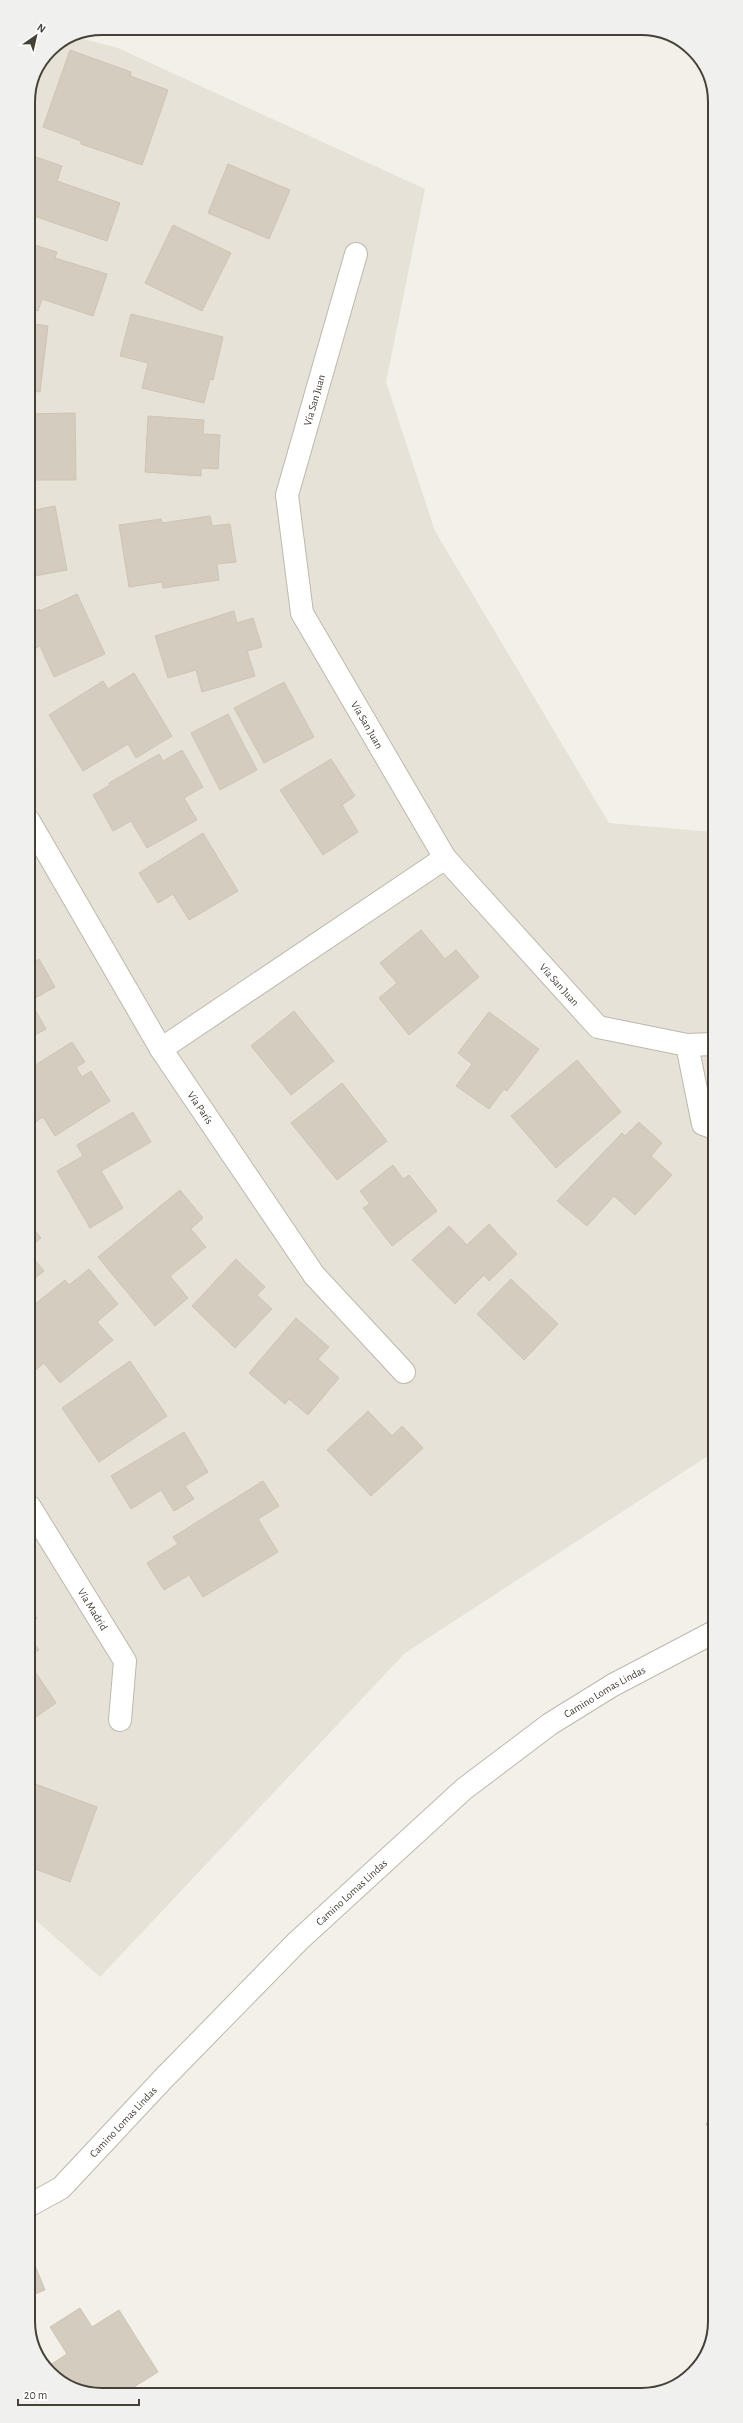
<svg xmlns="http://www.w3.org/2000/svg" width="743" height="2423" font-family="'Alegreya Sans',sans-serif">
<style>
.residential{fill:#e7e2d7}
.building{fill:#d4ccbf;stroke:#cfc4b2}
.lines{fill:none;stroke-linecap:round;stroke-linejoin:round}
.minor-casing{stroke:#beb8ac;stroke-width:24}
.minor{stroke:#fff;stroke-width:22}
.labels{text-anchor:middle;stroke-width:3.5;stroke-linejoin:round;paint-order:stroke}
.street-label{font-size:11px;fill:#464137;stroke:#fff}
.rim{fill:none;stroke:#464137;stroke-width:2}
</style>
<rect width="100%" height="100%" fill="#f3f0e9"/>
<!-- residential -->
<path class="residential" d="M71,36L118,48L425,189L386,382L435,531L609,823L713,832L714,1452L405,1653L100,1977L30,1915L28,102L34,74L50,50Z"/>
<!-- building -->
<path class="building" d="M70,50L131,72L130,76L168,90L142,165L81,144V141L43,127Z
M30,155L62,166L57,181L120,203L107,241L28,214V161Z
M228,164L290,190L269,239L208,213Z
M173,225L231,253L202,311L145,283Z
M28,243L57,252L55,258L107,274L93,316L42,299L38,311L28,308Z
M131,314L223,337L213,380L210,379L204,403L142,388L148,363L120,356Z
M28,323L48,326L40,392L28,390Z
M75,413L76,480H28V414Z
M148,416L204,420L203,434L220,435L218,469L201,468V476L145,472Z
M55,506L67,570L29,577L28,511Z
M210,516L212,526L230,524L236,562L217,564L219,580L163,588L162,582L129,587L119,525L161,519L162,523Z
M77,594L105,654L54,677L40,646L29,652V614L39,609L40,611Z
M234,611L237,623L253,618L262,647L247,651L255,676L202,692L196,670L168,678L155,636Z
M134,673L172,736L136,758L128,744L83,771L49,715L103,681L108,689Z
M284,682L314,737L264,763L234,708Z
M228,714L257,770L220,790L191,733Z
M182,750L203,787L184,798L197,820L147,848L131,821L113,831L93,795L110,785L109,783L159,754L163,761Z
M331,759L355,796L342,805L358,832L323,855L280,790Z
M203,833L238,891L189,920L173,894L158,903L139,873Z
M421,930L445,959L456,950L479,977L409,1035L379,998L397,983L380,963Z
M39,959L55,987L30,1001L46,1029L29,1038V965Z
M294,1011L334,1061L291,1095L251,1046Z
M489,1012L539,1049L507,1091L504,1089L489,1109L456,1086L472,1064L458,1053Z
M72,1042L85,1062L76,1067L82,1077L91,1071L110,1101L55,1136L43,1117L34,1123L29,1115V1101L31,1100L29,1097V1069Z
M577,1060L621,1112L556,1168L511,1116Z
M342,1083L387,1141L337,1180L291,1123Z
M133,1112L151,1142L101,1171L123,1208L90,1228L57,1171L83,1156L77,1145Z
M639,1122L662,1143L651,1156L672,1175L635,1215L614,1196L587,1226L557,1201L622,1133L625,1136Z
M393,1165L403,1179L409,1175L437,1211L392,1246L363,1208L370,1204L360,1191Z
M180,1190L203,1218L191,1229L206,1247L170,1276L188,1298L155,1326L98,1257Z
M713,1205H714V1273L709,1272Z
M29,1224L41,1238L29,1248Z
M489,1224L517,1254L489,1281L484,1275L455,1304L412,1260L449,1226L467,1245Z
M29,1253L44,1271L29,1283Z
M236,1259L265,1287L257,1295L272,1309L235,1348L192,1306Z
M89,1269L118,1304L97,1322L113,1340L60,1383L44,1363L29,1375V1309L65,1280L69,1285Z
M511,1279L558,1324L524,1360L477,1314Z
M296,1318L329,1347L318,1359L339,1378L308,1415L289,1399L285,1404L249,1373Z
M130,1361L167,1416L99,1462L62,1408Z
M368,1411L392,1436L402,1426L423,1448L371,1496L327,1450Z
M184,1432L208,1472L185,1486L194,1499L174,1511L161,1490L131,1509L111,1476Z
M263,1481L279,1506L258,1519L278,1552L203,1597L189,1575L164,1590L147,1563L178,1544L173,1537Z
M30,1609L37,1618L30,1624Z
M30,1637L39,1650L30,1656Z
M30,1664L56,1703L30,1721Z
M30,1782L97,1807L70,1882L30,1867Z
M715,2104V2129L706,2125Z
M30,2253L45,2290L30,2296Z
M80,2308L92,2327L119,2310L158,2372L121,2395H111L106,2386L94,2394L53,2377L47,2367L67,2354L50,2327Z"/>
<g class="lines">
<!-- minor casing -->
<g class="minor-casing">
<g id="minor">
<path id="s1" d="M356,254L287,495L302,613L445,858L598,1027L687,1045L714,1044"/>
<path id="s2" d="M29,821L161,1049L314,1275L404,1372"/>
<path d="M687,1045L703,1124L714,1128"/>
<path d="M161,1049L445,858"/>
<path id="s3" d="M30,1507L125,1661L120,1720"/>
<path id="s4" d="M30,2205L61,2188L163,2079L298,1941L464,1789L550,1724L613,1685L714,1632"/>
</g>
</g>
<!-- minor -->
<use href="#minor" class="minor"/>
</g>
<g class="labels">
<!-- street labels -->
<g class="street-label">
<text transform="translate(314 400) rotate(-74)" y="4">Vía San Juan</text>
<text dy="4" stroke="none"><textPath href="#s1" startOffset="499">Vía San Juan</textPath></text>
<text dy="4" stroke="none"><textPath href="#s1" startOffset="824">Vía San Juan</textPath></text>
<text dy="4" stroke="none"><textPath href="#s2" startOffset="334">Vía París</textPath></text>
<text dy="4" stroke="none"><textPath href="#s3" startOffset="120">Vía Madrid</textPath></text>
<text dy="4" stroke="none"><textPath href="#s4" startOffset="774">Camino Lomas Lindas</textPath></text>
<text dy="4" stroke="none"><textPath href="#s4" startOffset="450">Camino Lomas Lindas</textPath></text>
<text dy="4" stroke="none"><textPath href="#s4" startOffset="126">Camino Lomas Lindas</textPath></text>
</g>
</g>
<!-- crop -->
<path d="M0 0H743V2423H0ZM102 35H641A67 67 0 0 1 708 102V2321A67 67 0 0 1 641 2388H102A67 67 0 0 1 35 2321V102A67 67 0 0 1 102 35Z" fill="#f0f0ef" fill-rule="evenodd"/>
<path class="rim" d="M102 35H641A67 67 0 0 1 708 102V2321A67 67 0 0 1 641 2388H102A67 67 0 0 1 35 2321V102A67 67 0 0 1 102 35Z"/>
<!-- north arrow -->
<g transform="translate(36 36) rotate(34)" stroke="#ffffff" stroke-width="3" paint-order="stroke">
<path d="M0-3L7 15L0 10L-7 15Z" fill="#464137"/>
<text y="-6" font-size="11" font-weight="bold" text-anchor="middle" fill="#464137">N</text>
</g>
<!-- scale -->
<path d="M18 2399v6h121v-6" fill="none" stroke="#464137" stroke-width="2"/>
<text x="24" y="2399" font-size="12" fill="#464137" stroke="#ffffff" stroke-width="3" paint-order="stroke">20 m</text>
</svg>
